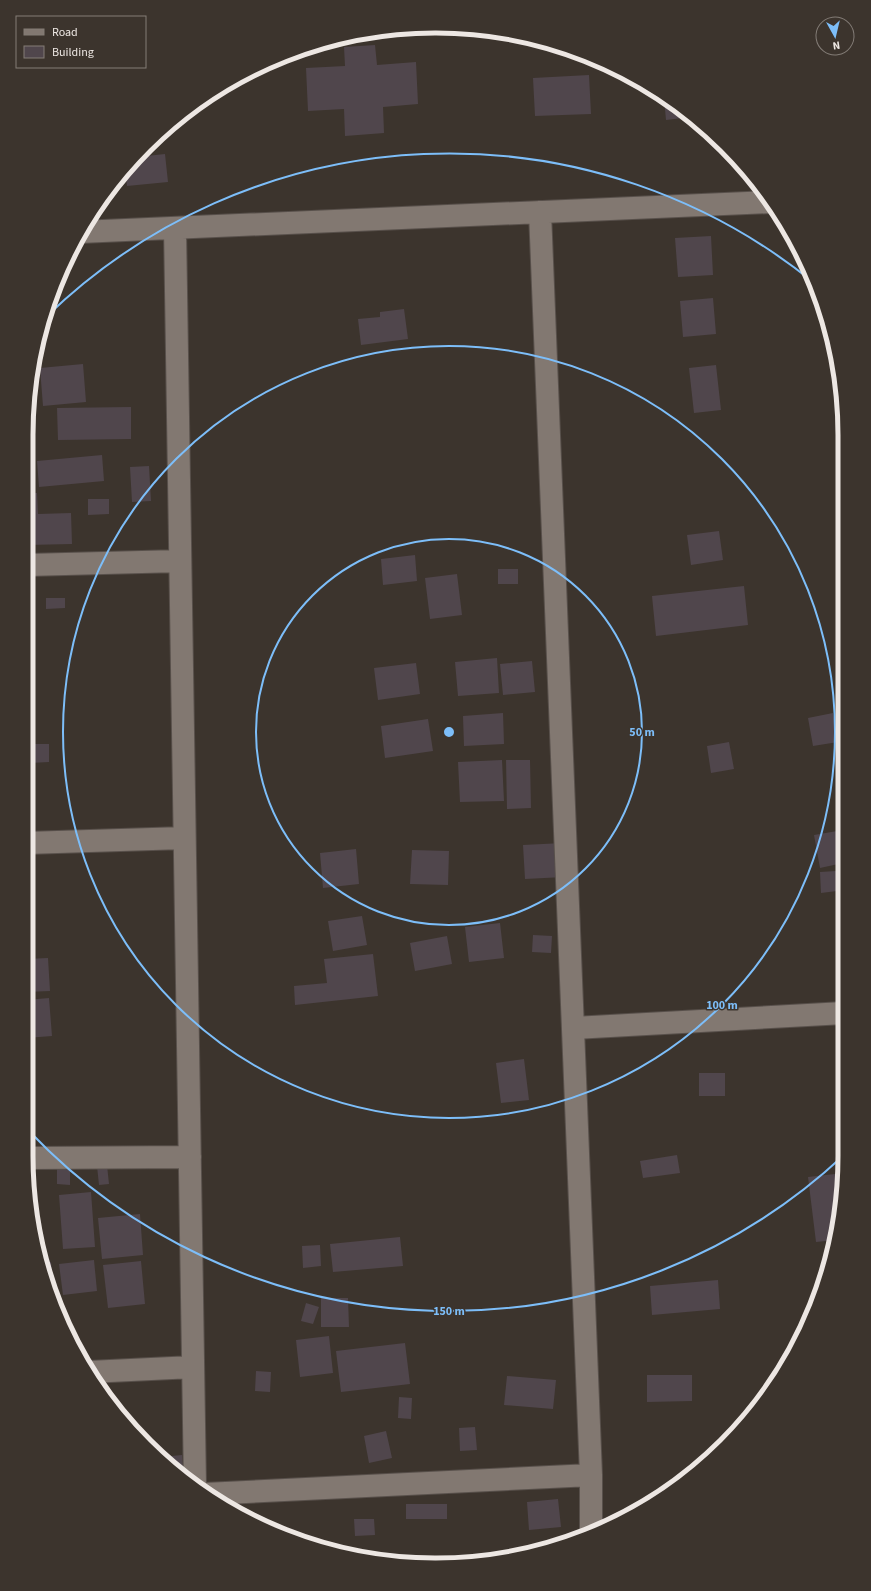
<svg xmlns="http://www.w3.org/2000/svg" width="871" height="1591" font-family="'Source Sans 3',sans-serif">
<style>
.building{fill:#50464c}
.lines{fill:none;stroke-linecap:round;stroke-linejoin:round}
.street-casing{stroke:#58504b;stroke-width:24}
.street{stroke:#827871;stroke-width:22}
.ring{fill:none;stroke:#7dbef9;stroke-width:2}
.rim{fill:none;stroke:#ede7e3;stroke-width:5}
.centre{fill:#7dbef9;stroke:#3c342d;stroke-width:2}
.ring-label{font-size:12px;text-anchor:middle;font-weight:bold;fill:#7dbef9;stroke:#3c342d;stroke-width:3;stroke-linejoin:round;paint-order:stroke}
</style>
<rect width="100%" height="100%" fill="#3c342d"/>
<!-- building -->
<path class="building" d="M375,45L377,65L416,62L418,104L383,107L384,133L345,136L344,109L308,111L306,68L345,66L344,47Z
M589,75L591,114L535,116L533,78Z
M664,98L671,103L691,117L666,120Z
M165,154L168,182L127,186L125,169L137,157Z
M711,236L713,275L678,277L675,238Z
M713,298L716,334L683,337L680,301Z
M404,309L408,339L361,345L358,319L380,317V312Z
M83,364L86,402L43,406L40,368Z
M716,365L721,410L694,413L689,368Z
M131,407V439L58,440L57,408Z
M102,455L104,481L39,487L37,461Z
M149,466L151,501L132,502L130,467Z
M27,493H37L38,514L71,513L72,544L27,545Z
M88,499H109V514L88,515Z
M719,531L723,560L691,565L687,535Z
M415,555L417,581L383,585L381,559Z
M498,569H518V584H498Z
M457,574L462,615L430,619L425,578Z
M744,586L748,625L656,636L652,596Z
M46,598H65V608L46,609Z
M497,658L499,693L458,696L455,662Z
M532,661L535,692L503,695L500,664Z
M416,663L420,694L378,700L374,668Z
M503,713L504,744L464,746L463,716Z
M833,713L838,742L813,746L808,718Z
M428,719L433,751L385,758L381,726Z
M729,742L734,769L711,773L707,746Z
M30,744H49V762L30,763Z
M502,760L504,801L460,802L458,762Z
M506,760H530L531,808L507,809Z
M843,830V863L820,868L814,835Z
M563,843L564,877L525,879L523,845Z
M356,849L359,884L323,888L320,853Z
M412,850L449,851L448,885L410,884Z
M836,871L837,891L821,893L820,872Z
M362,916L367,945L333,951L328,921Z
M500,923L504,958L469,962L465,927Z
M533,935L552,936L551,953L532,952Z
M447,936L452,964L415,971L410,943Z
M373,954L378,996L295,1005L294,986L327,983L324,959Z
M48,958L50,991L26,992V959Z
M49,998L52,1036L26,1038V1000Z
M524,1059L529,1100L501,1103L496,1063Z
M699,1073H725V1096H699Z
M677,1155L680,1173L643,1178L640,1161Z
M57,1165H70V1185L57,1184Z
M107,1165L109,1184L99,1185L97,1166Z
M844,1173L835,1240L816,1242L808,1177Z
M91,1192L95,1247L63,1249L59,1195Z
M140,1214L143,1255L102,1259L98,1218Z
M400,1237L403,1266L333,1272L330,1244Z
M320,1245L321,1266L303,1268L302,1246Z
M94,1260L97,1291L63,1295L59,1264Z
M141,1261L145,1304L108,1308L103,1265Z
M51,1262L54,1294H51L41,1263Z
M718,1280L720,1309L652,1315L650,1286Z
M321,1298H348L349,1327H321Z
M306,1303L319,1307L313,1324L301,1321Z
M329,1336L333,1373L300,1377L296,1340Z
M405,1343L410,1384L341,1392L336,1351Z
M256,1371L271,1372L270,1392L255,1391Z
M647,1375H692V1401L647,1402Z
M507,1376L556,1380L553,1409L504,1405Z
M399,1397L412,1398L411,1419L398,1418Z
M475,1427L477,1450L460,1451L459,1428Z
M386,1431L392,1458L369,1463L364,1436Z
M146,1443H155V1452Z
M182,1455L184,1476H182L165,1463L161,1457Z
M558,1499L561,1527L529,1530L527,1502Z
M406,1504H447V1519H406Z
M354,1519H374L375,1535L355,1536Z
M403,1557L444,1559V1564L403,1563Z"/>
<g class="lines">
<!-- street casing -->
<g class="street-casing">
<path id="street" d="M540,212L591,1475V1534
M175,228L195,1486
M80,232L771,202
M27,565L180,561
M26,843L184,838
M574,1028L844,1013
M26,1158L190,1157
M89,1372L193,1367
M205,1494L591,1475"/>
</g>
<!-- street -->
<use href="#street" class="street"/>
</g>
<!-- distance rings -->
<g class="ring">
<circle cx="449" cy="732" r="193"/>
<circle cx="449" cy="732" r="386"/>
<path d="M844 1155A579 579 0 0 1 29 1131M47 316A579 579 0 0 1 813 282"/>
</g>
<!-- crop -->
<path d="M0 0H871V1591H0ZM435 33H436A402 402 0 0 1 838 435V1156A402 402 0 0 1 436 1558H435A402 402 0 0 1 33 1156V435A402 402 0 0 1 435 33Z" fill="#3c342d" fill-rule="evenodd"/>
<path class="rim" d="M435 33H436A402 402 0 0 1 838 435V1156A402 402 0 0 1 436 1558H435A402 402 0 0 1 33 1156V435A402 402 0 0 1 435 33Z"/>
<circle cx="449" cy="732" r="6" class="centre"/>
<g class="ring-label">
<text x="642" y="736">50 m</text>
<text x="722" y="1009">100 m</text>
<text x="449" y="1315">150 m</text>
</g>
<!-- legend -->
<rect x="16" y="16" width="130" height="52" fill="#3c342d" stroke="#837c76"/>
<rect x="24" y="29" width="20" height="6" fill="#827871" stroke="#837c76"/>
<text x="52" y="36" font-size="12" fill="#ede7e3">Road</text>
<rect x="24" y="46" width="20" height="12" fill="#50464c" stroke="#837c76"/>
<text x="52" y="56" font-size="12" fill="#ede7e3">Building</text>
<!-- north arrow -->
<g transform="translate(835 36) rotate(172)"><circle r="19" fill="#3c342d" stroke="#837c76"/>
<path d="M0-3L7 15L0 10L-7 15Z" fill="#7dbef9"/>
<text y="-6" font-size="11" font-weight="bold" text-anchor="middle" fill="#ede7e3">N</text>
</g>
</svg>
